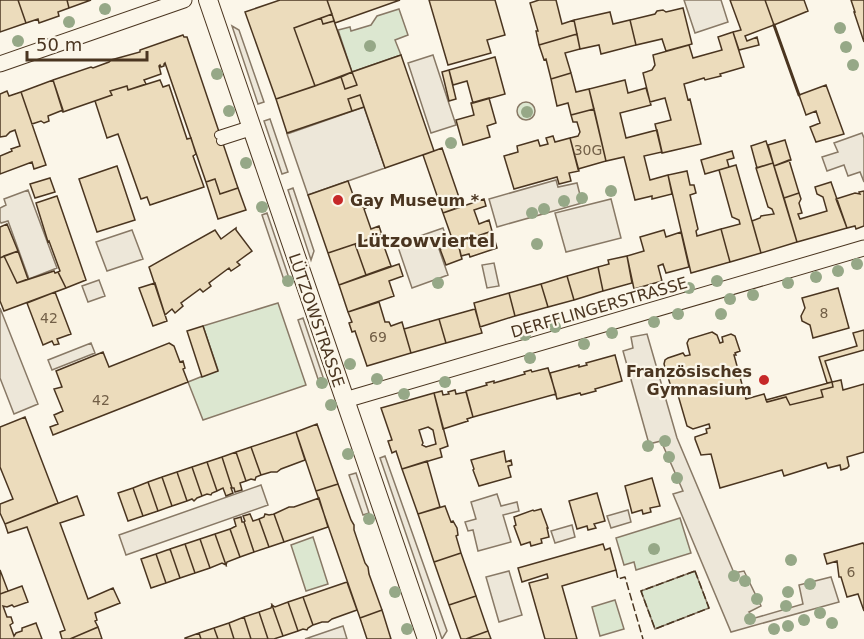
<svg xmlns="http://www.w3.org/2000/svg" width="864" height="639" font-family="'DejaVu Sans',sans-serif">
<style>
.green{fill:#dce7d0;stroke:#887966;stroke-width:1.5}
.parking{fill:#ede7d9;stroke:#887966;stroke-width:1.5}
.building{fill:#ecdcbc;stroke:#4a3520;stroke-width:1.5;fill-rule:evenodd}
.lines{fill:none;stroke-linecap:round;stroke-linejoin:round}
.service-casing{stroke:#4a3520;stroke-width:10}
.minor-casing{stroke:#4a3520;stroke-width:17}
.tertiary-casing{stroke:#4a3520;stroke-width:20}
.service{stroke:#fbf6e9;stroke-width:8}
.minor{stroke:#fbf6e9;stroke-width:15}
.tertiary{stroke:#fbf6e9;stroke-width:18}
.fence{stroke:#4a3520;stroke-width:1.5;stroke-dasharray:8 3;stroke-linecap:butt}
.wall{stroke:#4a3520;stroke-width:3}
.tree{fill:#96a887}
.poi-dot{fill:#c62828;stroke:#fbf6e9;stroke-width:2}
.labels{text-anchor:middle;stroke-width:4.5;stroke-linejoin:round;paint-order:stroke}
.number-label{font-size:14px;fill:#725f47}
.poi-label{font-size:16px;font-weight:bold;fill:#4a3520;stroke:#fbf6e9;text-anchor:start}
.street-label{font-size:16px;fill:#4a3520;stroke:#fbf6e9}
.neighbourhood-label{font-size:18px;font-weight:bold;fill:#4a3520;stroke:#fbf6e9}
</style>
<rect width="100%" height="100%" fill="#fbf6e9"/>
<!-- green -->
<path class="green" d="M399,9L408,35L395,40L401,55L352,72L338,30L350,27L351,31L371,25L377,16Z
M517 111a9 9 0 1 1 18 0a9 9 0 1 1-18 0Z
M278,303L306,385L203,420L188,382L218,370L203,326Z
M680,518L691,553L636,570L634,562L624,565L616,538Z
M313,537L328,584L306,591L291,545Z
M695,571L709,608L655,629L641,591Z
M615,600L624,629L600,636L592,607Z"/>
<!-- parking -->
<path class="parking" d="M684,0H721L728,22L695,33Z
M232,26L239,30L264,102L258,104Z
M433,55L456,125L431,133L408,63Z
M364,107L385,168L308,195L287,134Z
M270,119L288,172L282,174L264,121Z
M862,133L864,138V182L860,172L848,176L844,165L827,171L822,157L838,152L834,143Z
M556,180L558,187L577,183L582,203L497,227L489,199Z
M293,188L314,251L311,260L288,190Z
M28,190L57,268L29,279L8,221L1,223L0,221V208L6,205L4,199Z
M611,199L621,238L566,252L555,213Z
M267,213L289,278L284,280L262,215Z
M443,228L449,245L439,249L448,275L412,288L397,244Z
M132,230L143,259L107,271L96,242Z
M494,263L499,286L487,288L482,265Z
M99,280L105,296L88,302L82,286Z
M0,308L38,404L14,414L0,378Z
M303,318L323,377L318,379L298,320Z
M647,334L677,438L734,573L744,571L761,606L749,612L755,618L803,604L799,585L831,577L839,602L731,632L673,494L683,491L661,441L649,444L623,351L633,348L631,337Z
M91,343L95,353L52,370L48,360Z
M385,456L447,631L442,639L380,458Z
M356,473L369,513L363,515L349,475Z
M261,485L268,505L126,555L119,535Z
M497,494L501,506L517,502L519,511L503,515L511,542L478,551L473,530L468,531L465,522L476,519L471,502Z
M628,510L631,522L611,528L607,516Z
M572,525L575,537L555,543L551,531Z
M509,571L522,615L499,622L486,577Z
M343,626L347,639H305Z"/>
<!-- building -->
<path class="building" d="M0,0H18L26,23L0,32Z
M18,0H67L69,8L58,12L59,16L39,23L38,19L26,23Z
M67,0H91L69,8Z
M280,0H327L332,14L294,28L315,86L276,99L245,12Z
M327,0H400L335,23Z
M429,0H495L505,35L487,40L491,53L448,65Z
M539,0H556L562,24L574,20L577,34L539,45L536,31H538L530,3Z
M730,0H765L774,25L745,36L747,41L757,37L759,45L739,50L733,32L741,30Z
M765,0H804L808,11L774,25Z
M851,0H864V42L854,12H855Z
M683,8L692,44L666,51L662,39L636,45L630,20L655,14L657,11L663,10L666,12Z
M610,12L613,24L630,20L636,45L601,54L599,45L580,49L574,20Z
M332,14L334,21L323,24L321,18Z
M321,18L323,24L334,21L352,72L315,86L294,28Z
M733,32L744,67L720,74L721,76L705,80L704,78L684,84L688,100L690,99L701,144L662,153L655,124L671,120L665,98L650,102L643,73L652,70L655,65L653,55L689,45L693,58L722,50L718,37Z
M577,34L580,49L565,53L571,73L551,79L546,59L544,60L539,45Z
M183,35L184,37H187L238,188L220,194L215,179L206,182L165,63L164,64V66L161,67L160,65L159,66L161,74L144,80L146,84L128,90L127,86L110,91L112,95L63,112L53,80L91,67L93,68L109,62L111,60L140,52V50Z
M401,55L434,151L385,168L360,95L348,99L352,111L287,133L276,99L341,77L345,89L357,85L352,72Z
M495,57L505,94L473,103L467,81L453,85L449,70Z
M449,70L456,99L449,101L442,72Z
M352,72L357,85L345,89L341,77Z
M571,73L576,92L589,89L594,109L571,115L568,103L557,106L551,79Z
M53,80L63,110L48,116L49,121L44,123L41,121L32,124L21,92Z
M160,80L163,87L169,85L187,139L191,138L196,154L193,156L204,187L150,205L147,197L141,199L118,134L107,138L95,101L112,95L110,91L127,86L128,90Z
M625,80L628,93L646,88L651,105L620,113L626,138L657,130L662,152L644,156L650,180L668,175L672,194L652,199V196L635,200L624,157L606,161L589,89Z
M826,85L844,134L816,142L810,127L820,123L816,111L806,115L799,95Z
M7,91L9,96L21,92L46,165L34,169L32,162L0,174V156L12,151L11,149L20,146L15,130L10,132L6,136L0,137V94Z
M360,95L364,107L352,111L348,99Z
M489,98L496,123L487,126L490,137L463,145L456,120L474,115L471,103Z
M594,109L606,161L578,169L570,138L578,136L580,132L577,122H573L571,115Z
M553,136L555,142L570,138L579,171L569,173L571,181L559,184L557,177L514,189L504,156L518,152L517,146L538,140L540,146L548,144L546,138Z
M785,140L791,160L774,166L768,145Z
M766,141L773,163L757,168L751,146Z
M442,148L462,206L443,213L423,155Z
M732,151L734,158L727,160L729,167L705,174L701,160Z
M789,160L799,193L784,198L774,166Z
M773,163L797,242L761,253L752,221L760,218L761,216L774,214L772,209L768,207L756,168Z
M736,165L761,253L730,262L721,229L740,224L739,220L732,217L719,170Z
M117,166L135,220L97,232L79,179Z
M687,171L690,185H694L696,193L690,195L698,229L696,231L697,236L721,229L730,262L691,273L668,175Z
M50,178L55,192L35,198L30,184Z
M215,179L220,194L238,188L246,210L218,219L206,182Z
M348,181L356,203L361,201L363,207L365,206L366,208L364,209L371,229L379,226L382,235L328,253L308,195Z
M831,182L847,228L797,242L784,198L799,193L801,199L799,203L802,213L798,214L800,219L827,211L823,197L817,194L815,187Z
M864,191V226L856,229L855,226L847,228L836,199L855,193L860,194L859,192Z
M57,196L86,280L66,288L58,272L60,271L49,241L48,242L36,203Z
M484,199L486,206L474,210L479,224L489,220L492,231L454,244L443,213Z
M7,224L18,251L0,258V227Z
M236,228V230L252,251L237,262L240,265L231,271L229,268L209,283L211,286L203,292L200,289L181,303L183,306L175,313L172,309L165,315L149,267L215,230L221,239Z
M664,230L666,237L681,232L689,267L666,273L663,264L658,266L662,281L634,289L627,256L644,251L640,237Z
M492,231L497,248L470,257L469,254L461,256L458,243Z
M380,235L391,266L366,275L355,244Z
M458,243L462,259L446,265L440,249Z
M355,244L366,275L339,285L328,253Z
M18,251L28,279L17,283L4,256Z
M4,256L17,283L54,271L55,273L58,272L66,288L4,311L0,301V258Z
M627,256L632,283L603,291L598,267L609,264L608,260Z
M399,264L403,276L389,281L394,296L348,312L339,285Z
M598,267L603,291L574,300L567,276Z
M567,276L574,300L548,307L541,284Z
M155,283L167,321L153,326L139,288Z
M541,284L548,307L515,316L509,293Z
M838,288L849,328L813,338L810,325L802,321L801,316L805,308L802,298Z
M55,292L71,334L57,339L59,344L54,345L52,341L43,345L27,303Z
M509,293L515,316L480,327L474,303Z
M379,302L385,322H389L391,326L402,322L411,353L367,366L355,331L352,332L349,323L352,322L348,312Z
M475,309L482,333L446,343L439,319Z
M439,319L446,343L411,353L404,329Z
M203,326L218,371L202,377L187,331Z
M864,330V350L825,361L832,382L827,383L819,357L857,346L853,333Z
M712,332L717,335L720,343L723,342L722,337L731,334L735,336L740,351L735,353L736,355H734L746,399L764,394L767,402L786,397L790,405L823,397L821,390L833,387L832,382L841,380L843,390L864,384V452L847,457L849,466L847,468L841,470L840,465L828,468L826,463L784,476L782,470L720,488L711,454L701,455L695,439V437L707,433L706,429L710,428L709,424L693,429L687,426L678,395L679,394L676,385L671,387L664,364L665,360L668,358L683,353L685,356L690,355L687,343L689,339Z
M169,343L174,346L180,362L183,361L185,368L183,369L188,382L53,435L50,427L58,424L54,415L63,411L54,389L62,387L56,371L103,352L109,367Z
M615,355L622,381L595,389L596,391L581,395L580,393L557,399L550,373L579,365V367L587,365L586,363Z
M548,368L556,394L473,417L466,391L487,385L486,383L494,381V383L525,374L524,372L531,370L532,372Z
M832,382L833,387L821,390L823,397L790,405L786,397L767,402L766,400Z
M455,390L456,394L466,392L473,417L467,419L468,421L443,429L434,393L442,391L443,395L449,394L448,392Z
M434,393L448,446L440,449L442,457L402,469L396,451L392,453L388,441L392,440L381,408ZM428,427L433,430L436,444L426,447L422,445L423,443L419,430Z
M25,417L58,503L5,524L0,513V504L13,499L0,467V427Z
M317,424L338,484L316,491L296,432Z
M296,432L305,460L281,469L277,472H271L261,475L251,447Z
M251,447L261,475L256,477L255,480L251,479L246,481L236,452Z
M504,451L506,462L511,460L512,465L508,466L511,477L479,486L473,470L474,469L471,460Z
M236,452L246,481L240,483L242,490L235,492L234,488H232L222,457Z
M222,457L232,488H231L233,493L226,496L223,488L217,491L207,462Z
M427,461L440,507L418,514L402,469Z
M207,462L217,491L212,493L211,495L207,494L202,496L192,467Z
M192,467L202,496L197,498L194,501L192,499L187,501L177,472Z
M177,472L187,501L172,506L162,477Z
M162,477L172,506L158,511L148,482Z
M652,478L660,506L650,508L651,512L643,514L642,510L632,513L625,486Z
M148,482L158,511L143,516L133,488Z
M338,484L351,520L354,525V530L365,563L368,567L369,574L382,610L360,618L316,491Z
M133,488L143,516L128,521L118,493Z
M597,493L605,521L594,524L596,528L588,530L587,526L577,529L569,501Z
M77,496L84,515L60,523L88,599L113,588L120,603L95,613L97,620L95,621L98,627L70,639H62L60,632L65,630L27,527L8,533L5,524Z
M319,498L328,527L284,542L274,514L289,507H294Z
M445,506L451,522L453,521L457,528L458,535L456,536L461,553L434,562L418,514Z
M541,509L548,528H547L549,537L541,539L542,543L531,546L530,542L521,545L514,526L516,525L514,517L533,510L534,511Z
M250,514L253,521L259,519L269,547L254,552L244,522L245,521L243,516Z
M265,514L269,515L274,514L284,542L269,547L259,519L264,517Z
M241,517L242,522H244L254,552L240,557L230,529L236,526L234,519Z
M230,529L240,557L227,562L226,565L215,534Z
M215,534L226,565L222,563L210,568L200,539Z
M200,539L210,568L195,573L185,544Z
M863,543L864,545V611L858,594L847,597L841,577H839L837,561L827,564L824,554Z
M185,544L195,573L180,578L170,549Z
M603,544L605,550L610,548L616,570L562,586L577,639H545L529,583L548,578L547,574L522,582L518,568Z
M170,549L180,578L166,583L156,554Z
M461,553L476,596L449,605L434,562Z
M156,554L166,583L151,588L141,559Z
M0,570L8,591L0,594Z
M347,582L357,610L332,619L328,622H322L313,625L303,597Z
M22,586L28,602L14,607L12,605L7,607L3,606L7,617H11L13,623L10,625L14,636L16,633L22,631V628L36,623L42,639H0V594Z
M476,596L488,631L466,639H461L449,605Z
M303,597L313,625L308,628L307,630L303,629L298,631L288,602Z
M288,602L298,631L283,636L272,605L275,607Z
M272,605L283,636L274,639H268L259,612L271,608Z
M382,610L391,639H367L360,618Z
M259,612L268,639H251L244,617Z
M244,617L251,639H234L229,623Z
M229,623L234,639H218L214,628Z
M98,627L102,639H70Z
M214,628L218,639H201L199,633Z
M488,631L491,639H466Z
M199,633L201,639H185V638Z"/>
<g class="lines">
<!-- service casing -->
<g class="service-casing">
<path id="service" d="M219,135L250,125
M221,141L252,131"/>
</g>
<!-- minor casing -->
<g class="minor-casing">
<path id="minor" d="M0,64L184,0
M345,400L864,248"/>
</g>
<!-- tertiary casing -->
<g class="tertiary-casing">
<path id="tertiary" d="M208,0L427,639"/>
</g>
<!-- service -->
<use href="#service" class="service"/>
<!-- minor -->
<use href="#minor" class="minor"/>
<!-- tertiary -->
<use href="#tertiary" class="tertiary"/>
<!-- fence -->
<path class="fence" d="M616,570L618,579L625,577L643,639
M695,571L709,608L655,629L641,591Z"/>
<!-- wall -->
<path class="wall" d="M774,25L799,95"/>
</g>
<!-- trees -->
<g class="tree">
<circle cx="105" cy="9" r="6"/>
<circle cx="69" cy="22" r="6"/>
<circle cx="840" cy="28" r="6"/>
<circle cx="18" cy="41" r="6"/>
<circle cx="370" cy="46" r="6"/>
<circle cx="846" cy="47" r="6"/>
<circle cx="853" cy="65" r="6"/>
<circle cx="217" cy="74" r="6"/>
<circle cx="229" cy="111" r="6"/>
<circle cx="527" cy="112" r="6"/>
<circle cx="451" cy="143" r="6"/>
<circle cx="246" cy="163" r="6"/>
<circle cx="611" cy="191" r="6"/>
<circle cx="582" cy="198" r="6"/>
<circle cx="564" cy="201" r="6"/>
<circle cx="262" cy="207" r="6"/>
<circle cx="544" cy="209" r="6"/>
<circle cx="532" cy="213" r="6"/>
<circle cx="537" cy="244" r="6"/>
<circle cx="857" cy="264" r="6"/>
<circle cx="838" cy="271" r="6"/>
<circle cx="816" cy="277" r="6"/>
<circle cx="288" cy="281" r="6"/>
<circle cx="717" cy="281" r="6"/>
<circle cx="438" cy="283" r="6"/>
<circle cx="788" cy="283" r="6"/>
<circle cx="689" cy="288" r="6"/>
<circle cx="753" cy="295" r="6"/>
<circle cx="730" cy="299" r="6"/>
<circle cx="678" cy="314" r="6"/>
<circle cx="721" cy="314" r="6"/>
<circle cx="654" cy="322" r="6"/>
<circle cx="555" cy="327" r="6"/>
<circle cx="612" cy="333" r="6"/>
<circle cx="525" cy="335" r="6"/>
<circle cx="584" cy="344" r="6"/>
<circle cx="530" cy="358" r="6"/>
<circle cx="350" cy="364" r="6"/>
<circle cx="377" cy="379" r="6"/>
<circle cx="445" cy="382" r="6"/>
<circle cx="322" cy="383" r="6"/>
<circle cx="404" cy="394" r="6"/>
<circle cx="331" cy="405" r="6"/>
<circle cx="665" cy="441" r="6"/>
<circle cx="648" cy="446" r="6"/>
<circle cx="348" cy="454" r="6"/>
<circle cx="669" cy="457" r="6"/>
<circle cx="677" cy="478" r="6"/>
<circle cx="369" cy="519" r="6"/>
<circle cx="654" cy="549" r="6"/>
<circle cx="791" cy="560" r="6"/>
<circle cx="734" cy="576" r="6"/>
<circle cx="745" cy="581" r="6"/>
<circle cx="810" cy="584" r="6"/>
<circle cx="395" cy="592" r="6"/>
<circle cx="788" cy="592" r="6"/>
<circle cx="757" cy="599" r="6"/>
<circle cx="786" cy="606" r="6"/>
<circle cx="820" cy="613" r="6"/>
<circle cx="750" cy="619" r="6"/>
<circle cx="804" cy="620" r="6"/>
<circle cx="832" cy="623" r="6"/>
<circle cx="788" cy="626" r="6"/>
<circle cx="407" cy="629" r="6"/>
<circle cx="774" cy="629" r="6"/>
</g>
<!-- markers -->
<g class="poi-dot">
<circle cx="338" cy="200" r="6"/>
<circle cx="764" cy="380" r="6"/>
</g>
<g class="labels">
<!-- number labels -->
<g class="number-label">
<text x="588" y="155">30G</text>
<text x="824" y="318">8</text>
<text x="49" y="323">42</text>
<text x="378" y="342">69</text>
<text x="101" y="405">42</text>
<text x="851" y="577">6</text>
</g>
<!-- poi labels -->
<g class="poi-label">
<text x="350" y="206">Gay Museum *</text>
<text x="752" y="377" text-anchor="end">Französisches<tspan x="752" dy="18">Gymnasium</tspan></text>
</g>
<!-- street labels -->
<g class="street-label">
<text transform="translate(599 307) rotate(-16)" y="6">DERFFLINGERSTRASSE</text>
<text transform="translate(317 320) rotate(71)" y="6">LÜTZOWSTRASSE</text>
</g>
<!-- neighbourhood labels -->
<g class="neighbourhood-label">
<text x="426" y="247">Lützowviertel</text>
</g>
</g>
<!-- scale -->
<path d="M27 51v9h120v-9" fill="none" stroke="#4a3520" stroke-width="3"/>
<text x="36" y="51" font-size="18" fill="#4a3520" stroke="#fbf6e9" stroke-width="4.5" paint-order="stroke">50 m</text>
</svg>
